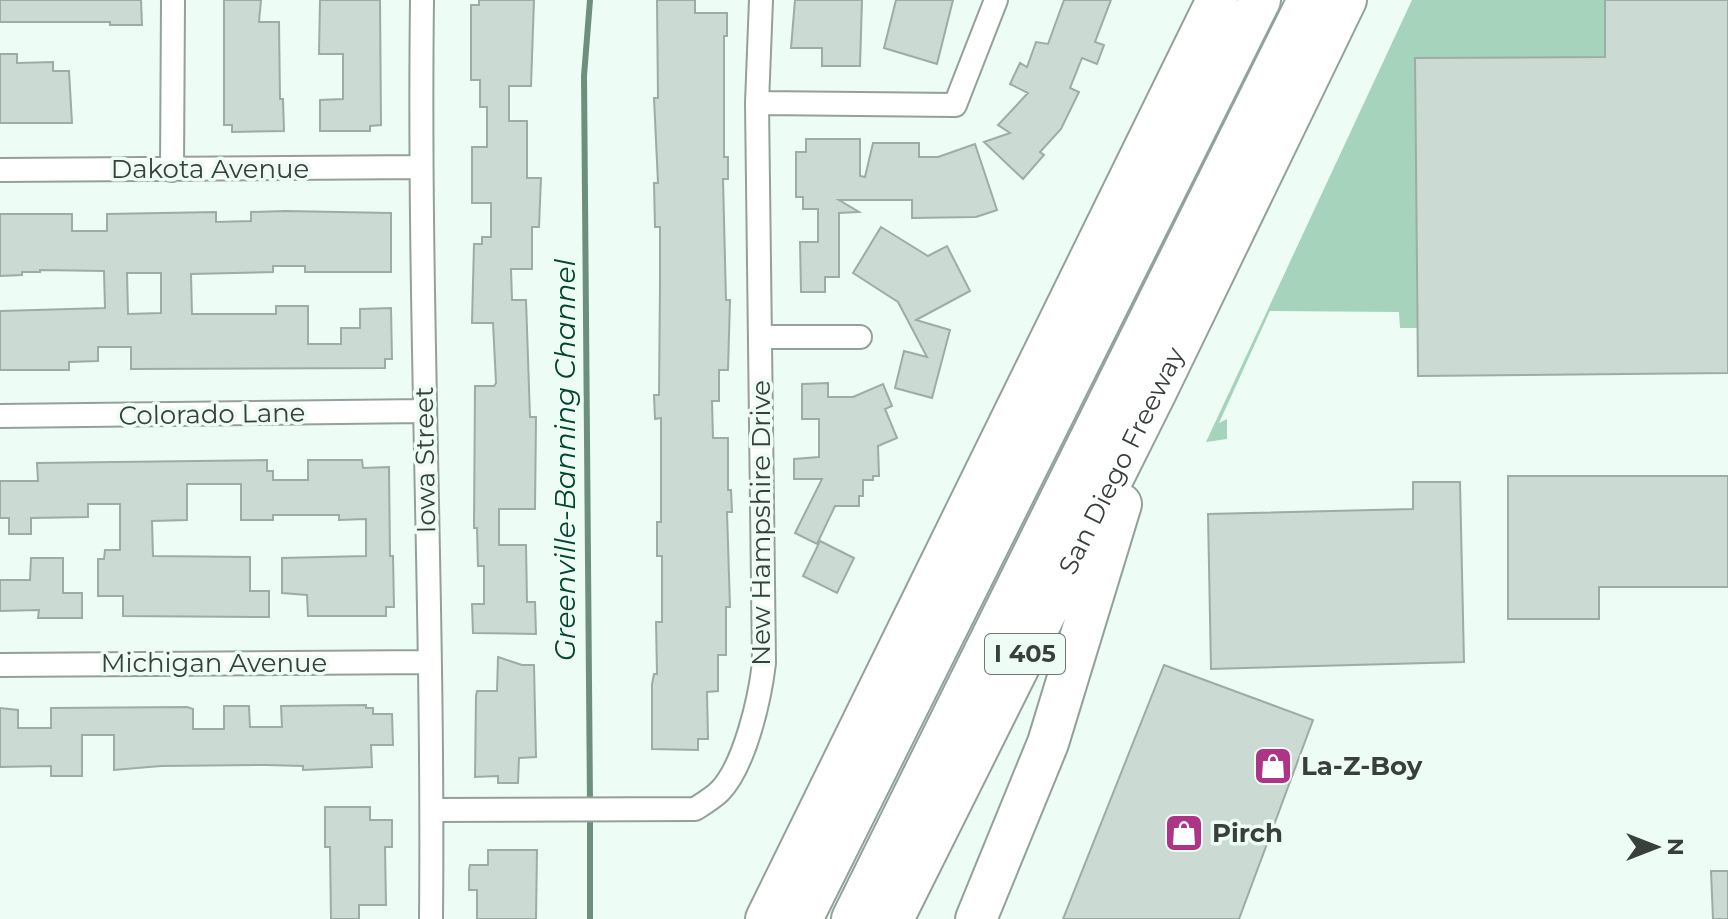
<svg xmlns="http://www.w3.org/2000/svg" width="1728" height="919" font-family="Montserrat,sans-serif">
<style>
.green{fill:#a6d3bc}
.lines{fill:none;stroke-linecap:round;stroke-linejoin:round}
.stream{stroke:#6d907e;stroke-width:6}
.building{fill:#cbdad2;stroke:#9daca4;stroke-width:2;fill-rule:evenodd}
.minor-casing{stroke:#93a19a;stroke-width:26}
.motorway-casing{stroke:#93a19a;stroke-width:44}
.minor{stroke:#fff;stroke-width:22}
.motorway{stroke:#fff;stroke-width:40}
.labels{text-anchor:middle;stroke-width:7;stroke-linejoin:round;paint-order:stroke}
.shield{fill:#edfcf4;stroke:#6f7872;stroke-width:2}
.shield-label{font-size:24px;font-weight:bold;fill:#393f3b}
.street-label{font-size:26px;fill:#393f3b;stroke:#edfcf4}
.poi-label{font-size:26px;font-weight:bold;fill:#393f3b;stroke:#edfcf4;text-anchor:start}
.water-label{font-size:28px;font-style:italic;fill:#03452e;stroke:#edfcf4}
</style>
<rect width="100%" height="100%" fill="#edfcf4"/>
<!-- green -->
<path class="green" d="M1412,0H1605V57L1415,58L1417,328H1400L1399,312L1270,311L1219,423L1227,419V439L1206,442Z"/>
<g class="lines">
<!-- stream -->
<path class="stream" d="M590,803L584,76L590,0
M590,815V919"/>
</g>
<!-- building -->
<path class="building" d="M0,0H141L142,25H110V22H0Z
M224,0H261L259,22H279L280,99H283L284,131L232,132V125H224Z
M320,0H380L381,125L370,126V131H320V100L343,99V54H319Z
M479,0H534L531,86H509V121H527V178H541L539,227H532V269H511L512,300H526L530,417H536L535,509H499V545H526L527,602H535L536,634L473,633L472,604H484V566H478L477,528H474L475,386H494L496,383L493,323H472L474,244H482V237H491V203H472V147H487V107H480V80H471V5H479Z
M657,0H695V13H727V36H724V157H728V179H723L726,300H730L728,370H719V401H712L713,438H728V490H731L732,512H727L730,607H726V655H718V691L707,692L708,739H698V750L652,749V684L654,674H657L656,622H662V556H657V522H661V418L655,419L654,395H659L660,283V227H655L654,183H658L654,98H658Z
M795,0H862L860,66H822V48H791Z
M896,0H953L937,64L884,48Z
M1064,0H1111L1095,42L1104,45L1097,64L1082,58L1070,88L1079,92L1061,129L1040,152L1044,155L1023,179L984,142L1010,133L998,125L1028,93L1010,84L1020,63L1027,67L1036,42L1048,44Z
M1605,0H1728V373L1418,376L1415,58L1605,57Z
M0,54H17V63L53,62V71H69L72,123H0Z
M806,139H860V176L865,177L873,143H919V157H938L975,144L997,210L976,217L912,218V200H839L859,212L839,213V277H825V292H801L800,242H818V209H803V197H796V152H806Z
M285,211L391,213V272H305V266H273V272L191,274L192,314H276V306H308V344H341V328H360V309L391,308L392,359H385V368L131,369V347H98V361L69,362V370H0V311L105,308L104,271L40,270V272H22V275L0,276V214H72V231H107V214L216,212V222L251,221V212ZM127,273H161V313L128,314Z
M881,227L928,256L947,246L970,291L916,320L950,330L932,398L895,388L904,351L927,357L898,302L853,273Z
M828,383V397H853L883,384L892,406L885,409L897,438L878,446L879,476H873V480H863V496H859V506H835L817,544L795,533L822,479H794V459L819,457V419H802V384Z
M267,460V471H273V480H308V460H362L363,468L389,467L390,556H393L394,607H386V616H308L307,595L282,593V558L366,556V519L339,520V515H273V520H241V484H187V520L152,521L153,556L250,557V591H269V617L123,616V596H98V559H104L105,550H120V504H88V517L31,518V534H9V518H0V481H38L37,463Z
M1508,476H1728V587H1599V619H1508Z
M1413,482H1460L1464,662L1211,669L1208,514L1413,509Z
M820,541L854,558L837,593L803,576Z
M31,558H63V593H82V618H38L39,610L0,611V580H30Z
M498,657L522,665H534L536,757L519,758L518,783H498V776L475,777L476,696L477,691H497Z
M1164,665L1313,720L1239,919H1063Z
M366,705V708H373V714H392L393,745H371L372,767L303,770V766L266,765L161,766L114,770V735H82V776H51V766L0,767V708L18,710V728H51V708L187,707L193,709V729H224V706H249L250,727H282L281,706Z
M325,807H370V820H392V847H385L386,905H359V919H331L330,847H325Z
M488,850H537L536,919H477V890H469V870L470,865H488Z
M1711,871H1728V919H1713Z"/>
<g class="lines">
<!-- minor casing -->
<g class="minor-casing">
<path id="minor" d="M422,0C418,306 434,613 431,919
M757,103L955,105L996,0
M0,170L420,167
M172,170L173,0
M760,337H860
M0,416L424,411
M0,665L429,662
M432,810L695,809C703,804 713,798 720,791C745,765 760,698 764,663L757,103L761,0"/>
</g>
<!-- motorway casing -->
<g class="motorway-casing">
<g id="motorway">
<path d="M766,919L1217,0"/>
<path d="M802,919L1260,0"/>
<path d="M852,919L1308,0"/>
<path id="s1" d="M893,919L1157,390L1346,0"/>
<path d="M976,919L1048,743L1121,504"/>
</g>
</g>
<!-- minor -->
<use href="#minor" class="minor"/>
<!-- motorway -->
<use href="#motorway" class="motorway"/>
</g>
<!-- icons -->
<defs>
<g id="shop-square" transform="scale(2)"><rect x="-9" y="-9" width="18" height="18" rx="4" fill="#ae3488" stroke="#edfcf4"/><path d="M-5-2.5h2.3a2.7 3.5 0 0 1 5.4 0H5L5.5 6h-11ZM-1.5-2.5h3a1.5 2.3 0 0 0-3 0Z" fill="#fff"/></g>
</defs>
<g fill-rule="evenodd">
<use href="#shop-square" x="1273" y="766"/>
<use href="#shop-square" x="1184" y="833"/>
</g>
<g class="labels">
<!-- shield labels -->
<rect class="shield" x="985" y="634" width="80" height="40" rx="6"/>
<g class="shield-label">
<text x="1025" y="662">I 405</text>
</g>
<!-- street labels -->
<g class="street-label">
<text x="210" y="178">Dakota Avenue</text>
<text transform="translate(212 414) rotate(-1)" y="9">Colorado Lane</text>
<text transform="translate(425 460) rotate(-91)" y="9">Iowa Street</text>
<text dy="9" stroke="none"><textPath href="#s1" startOffset="512">San Diego Freeway</textPath></text>
<text transform="translate(761 523) rotate(-90)" y="9">New Hampshire Drive</text>
<text x="214" y="672">Michigan Avenue</text>
</g>
<!-- poi labels -->
<g class="poi-label">
<text x="1301" y="775">La-Z-Boy</text>
<text x="1212" y="842">Pirch</text>
</g>
<!-- water labels -->
<g class="water-label">
<text transform="translate(565 460) rotate(-90)" y="10">Greenville-Banning Channel</text>
</g>
</g>
<!-- north arrow -->
<g transform="translate(1656 847) rotate(90)" stroke="#edfcf4" stroke-width="6" paint-order="stroke">
<path d="M0-6L14 30L0 20L-14 30Z" fill="#393f3b"/>
<text y="-12" font-size="22" font-weight="bold" text-anchor="middle" fill="#393f3b">N</text>
</g>
</svg>
